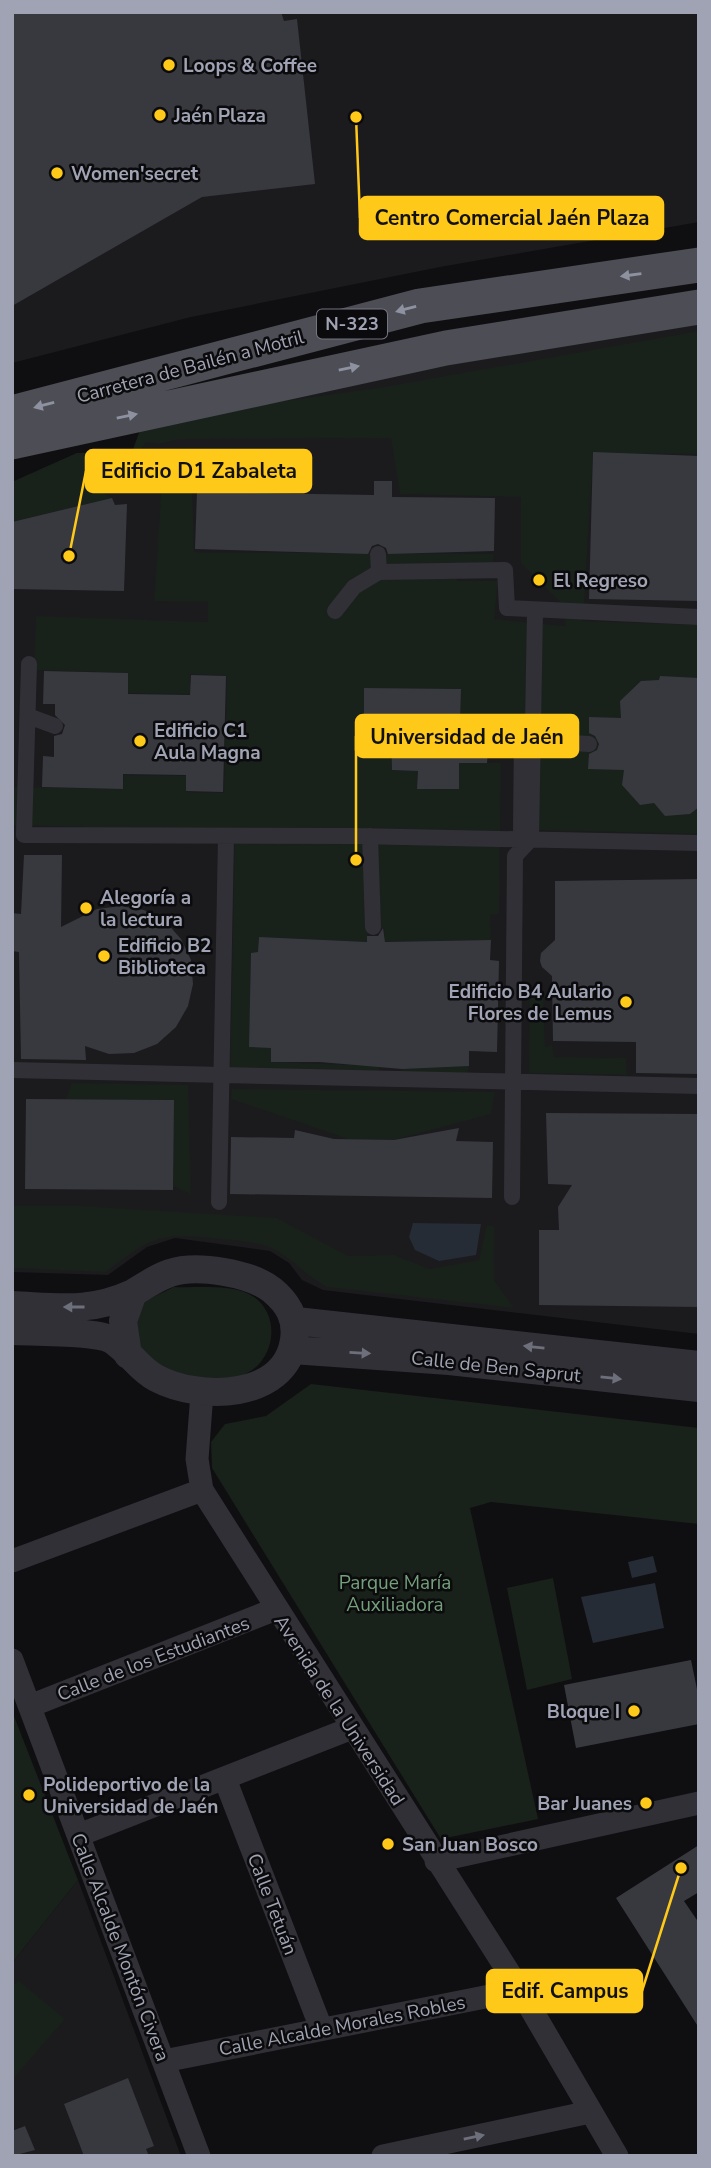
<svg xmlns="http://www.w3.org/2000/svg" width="711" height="2168" font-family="'Nunito Sans',sans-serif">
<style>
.built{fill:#1b1b1e}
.green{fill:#19211b}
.water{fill:#252c35}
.building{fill:#38393f}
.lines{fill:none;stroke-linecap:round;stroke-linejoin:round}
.pedestrian{stroke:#303036;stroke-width:16}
.minor{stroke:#303036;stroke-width:23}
.tertiary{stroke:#303036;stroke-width:28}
.primary{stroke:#4c4d55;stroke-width:35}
.oneway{fill:#8e92a0}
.oneway2{fill:#6d6f7b}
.poi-dot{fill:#ffc919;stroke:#0b0a0c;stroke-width:2.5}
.labels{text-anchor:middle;stroke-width:5;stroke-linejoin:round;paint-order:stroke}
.shield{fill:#0b0a0c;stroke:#737581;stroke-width:2}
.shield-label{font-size:18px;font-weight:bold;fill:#9fa3b3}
.poi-label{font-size:19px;font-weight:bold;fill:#9fa3b3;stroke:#0b0a0c;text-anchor:start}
.street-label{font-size:19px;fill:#9fa3b3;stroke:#0b0a0c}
.park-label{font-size:19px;fill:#74a07b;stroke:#0b0a0c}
.leader{fill:none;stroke:#ffc919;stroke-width:2.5}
.callout-dot{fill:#ffc919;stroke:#0b0a0c;stroke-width:2.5}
.callout{fill:#ffc919;stroke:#ffc919;stroke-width:2.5}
.callout-label{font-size:21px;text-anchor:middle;font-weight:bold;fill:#111}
</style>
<rect width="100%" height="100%" fill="#0f0f11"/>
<!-- built -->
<path class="built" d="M12,12H699V222L440,267L191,317L12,363Z
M699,320V1334L323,1290L302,1280L289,1263L270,1251L175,1238L147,1247L108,1275L12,1272V482L77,453L132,452L144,420Z
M78,1880L181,2156H12V1963Z"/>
<!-- green -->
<path class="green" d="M699,331V454L593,453L583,621L699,625V834L538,830L539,730L489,728L488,719H460V689L364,688V714H373L372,731H391L392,770L418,771L417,789H459V763H501L499,914L490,915L491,940L385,942L384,928H368L367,942L259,937L258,952L251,953L249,1047L271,1048V1062L379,1066V1071L402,1072V1067L469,1066L467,1075L230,1072L235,831L12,825V787L123,789L124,775L186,776V792L224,793L227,676L190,674V694L128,693V673L34,670L36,616L208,622V602L154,601L163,464L170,457L253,454V482L192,483L194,552L493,554V563L448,567L458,581H498L494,619L565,626L566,608L521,563V497L400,494L391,438L179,439L159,444L146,442C120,476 146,477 92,486L112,498L12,522V482L77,453L132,452L144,420L378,388Z
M543,987L545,1047L552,1045L554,1057L626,1058L627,1075L529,1073L530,988Z
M72,1083L188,1085L191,1194L173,1186L174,1100L66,1099Z
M232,1089L495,1092L491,1114L394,1140H351L231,1099Z
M12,1206H82L277,1218L348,1256L394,1255L430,1269L479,1260L487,1225L494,1226V1280L514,1308L327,1287C303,1275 293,1257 269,1247C255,1242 236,1240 221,1239C161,1233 154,1234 106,1272L12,1268Z
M174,1287C196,1288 229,1284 249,1294C285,1313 275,1368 237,1377C222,1381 193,1379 178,1375C165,1372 151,1361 140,1354L134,1322L143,1302Z
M311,1384L699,1428V1524L491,1502L470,1508L538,1819L441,1839L212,1468L211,1442L225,1424L266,1416Z
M553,1578L572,1679L527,1690L507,1588Z
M12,1711L78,1880L12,1963Z
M18,1980L65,2019L12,2080V1987Z"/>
<!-- water -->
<path class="water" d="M413,1223L481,1224L476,1255L439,1261L415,1250L409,1237Z
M653,1556L657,1572L632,1578L628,1562Z
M655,1583L664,1628L593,1643L581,1597Z"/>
<!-- building -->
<path class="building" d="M12,12H281L284,21L297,19L315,184L202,197L12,306Z
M593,452L699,456V601L589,599Z
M374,481H392V497L495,498L494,551L388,554L386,548L378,544L372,546L368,554L195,549L197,492L374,495Z
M112,498L115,505L127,504L124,591L12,589V522Z
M44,671L128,673V694L190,695L191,675L226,676L223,792L186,791V775L123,774V789L42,787L43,756L54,757V736L62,734L65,725L55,715V704H43Z
M660,676L699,678V807L690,814L665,816L654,803L640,805L622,785L624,770L588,769L589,754L597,750L599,744L595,736L589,733V717L621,718L620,701L641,681L659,680Z
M364,688L461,689L460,719H483L479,728L483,737L489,738L487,763H459V789H417L418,771L392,770L391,731H372L373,714H364Z
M24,855H62L61,927L97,909L121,906L144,910L165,921L181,939L191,960L193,984L188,1006L176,1027L157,1044L134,1053L109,1054L85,1046L86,1060L21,1059L19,952L12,951V913L21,914Z
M699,879V1074L636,1073V1042L553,1041L552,976L542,967L540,961L541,953L555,940V881Z
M383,928L385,942L491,940L490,960L499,961L497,1052L469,1051V1066L402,1069L320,1062H271V1048L249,1047L251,953L258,952L259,937L367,942V936H378Z
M26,1099L174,1100L173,1190L25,1189Z
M546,1113L699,1114V1307L539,1305V1230H559L558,1207L572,1185L548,1184Z
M459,1128L456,1141L493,1142L492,1198L230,1194L231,1137L294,1138L295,1130L334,1139L394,1140Z
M691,1660L699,1699V1724L576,1748L564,1685Z
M699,1845V1892L684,1901L699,1923V2028L616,1898Z
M128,2078L154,2146L146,2149L149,2156H84L64,2104Z
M25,2126L35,2150L12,2156V2131Z"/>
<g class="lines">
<!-- pedestrian -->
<path class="pedestrian" d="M378,554L379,572
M335,611L354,587L379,572L505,570L507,608L699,617
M29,664L24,835L355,836L699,843
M28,716L55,726
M489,728L522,729L521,830
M535,741L589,744
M370,836L373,927
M12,1070L699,1086
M512,1197L515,856L531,839L535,611
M219,1202L226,837"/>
<!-- minor -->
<path class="minor" d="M202,1393L197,1459L202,1490L520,1990L617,2156
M12,1561L202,1490
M12,1660L199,2156
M30,1706L276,1609
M225,1779L321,2028
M79,1835L352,1728
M436,1861L699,1803
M164,2061L520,1990
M383,2156L590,2112"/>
<!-- tertiary -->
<path class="tertiary" d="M12,1305C59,1307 89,1313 133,1293
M296,1321L699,1365
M12,1331C33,1332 97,1331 112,1340C129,1351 139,1369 156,1378C199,1401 285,1400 294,1340C297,1319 289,1304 272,1290C250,1273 197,1264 170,1273C157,1277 145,1286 133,1293L123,1321L128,1355
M292,1350L449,1361L699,1388"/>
<!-- primary -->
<path class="primary" d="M12,413L420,306L699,265
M12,442L446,348L699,307"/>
</g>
<!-- one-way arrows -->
<defs><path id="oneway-solid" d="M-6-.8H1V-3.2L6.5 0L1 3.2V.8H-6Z" transform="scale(1.75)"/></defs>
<g class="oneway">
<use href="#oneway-solid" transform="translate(631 275) rotate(172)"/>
<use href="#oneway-solid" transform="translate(406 309) rotate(165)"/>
<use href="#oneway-solid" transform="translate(349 368) rotate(-12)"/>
<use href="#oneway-solid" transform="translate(44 405) rotate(165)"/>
<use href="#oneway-solid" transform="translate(127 416) rotate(-12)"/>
</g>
<g class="oneway2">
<use href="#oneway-solid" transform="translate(74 1307) rotate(180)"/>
<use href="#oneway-solid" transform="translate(534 1347) rotate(-174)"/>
<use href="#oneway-solid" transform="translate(360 1353) rotate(3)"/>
<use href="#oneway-solid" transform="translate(611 1378) rotate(6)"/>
<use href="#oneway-solid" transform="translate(474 2137) rotate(-12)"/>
</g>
<!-- markers -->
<g class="poi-dot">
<circle cx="169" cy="65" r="7"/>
<circle cx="160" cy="115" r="7"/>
<circle cx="57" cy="173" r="7"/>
<circle cx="539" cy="580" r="7"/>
<circle cx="140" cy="741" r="7"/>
<circle cx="86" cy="908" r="7"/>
<circle cx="104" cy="956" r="7"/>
<circle cx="626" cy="1002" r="7"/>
<circle cx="634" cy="1711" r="7"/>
<circle cx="29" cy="1795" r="7"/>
<circle cx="646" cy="1803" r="7"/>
<circle cx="388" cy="1844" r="7"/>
</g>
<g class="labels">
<!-- shield labels -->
<rect class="shield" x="317" y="309.5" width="70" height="29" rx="5"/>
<g class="shield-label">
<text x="352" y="330">N-323</text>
</g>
<!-- poi labels -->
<g class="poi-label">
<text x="183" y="72">Loops &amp; Coffee</text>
<text x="174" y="122">Jaén Plaza</text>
<text x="71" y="180">Women'secret</text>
<text x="553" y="587">El Regreso</text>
<text x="154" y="737">Edificio C1<tspan x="154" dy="22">Aula Magna</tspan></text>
<text x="100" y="904">Alegoría a<tspan x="100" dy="22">la lectura</tspan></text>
<text x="118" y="952">Edificio B2<tspan x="118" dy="22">Biblioteca</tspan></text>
<text x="612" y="998" text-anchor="end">Edificio B4 Aulario<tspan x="612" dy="22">Flores de Lemus</tspan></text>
<text x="620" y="1718" text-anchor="end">Bloque I</text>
<text x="43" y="1791">Polideportivo de la<tspan x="43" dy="22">Universidad de Jaén</tspan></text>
<text x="632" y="1810" text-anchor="end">Bar Juanes</text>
<text x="402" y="1851">San Juan Bosco</text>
</g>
<!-- street labels -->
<g class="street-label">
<text transform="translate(190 366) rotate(-15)" y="7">Carretera de Bailén a Motril</text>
<text transform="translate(496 1366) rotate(6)" y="7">Calle de Ben Saprut</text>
<text transform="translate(153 1658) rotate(-21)" y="7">Calle de los Estudiantes</text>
<text transform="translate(340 1710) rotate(57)" y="7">Avenida de la Universidad</text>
<text transform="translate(273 1904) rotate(69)" y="7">Calle Tetuán</text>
<text transform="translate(121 1947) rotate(69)" y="7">Calle Alcalde Montón Civera</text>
<text transform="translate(342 2025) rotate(-11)" y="7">Calle Alcalde Morales Robles</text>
</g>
<!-- park labels -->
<g class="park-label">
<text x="395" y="1589">Parque María<tspan x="395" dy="22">Auxiliadora</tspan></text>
</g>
</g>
<!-- callouts -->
<path class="leader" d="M356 117L360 218M69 556L86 471M356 860L356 736M681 1868L642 1991"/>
<g class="callout-dot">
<circle cx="356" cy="117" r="7"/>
<circle cx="69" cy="556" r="7"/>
<circle cx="356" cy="860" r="7"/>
<circle cx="681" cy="1868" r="7"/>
</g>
<g class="callout">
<rect x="360" y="197" width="303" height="42" rx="7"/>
<rect x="86" y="450" width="225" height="42" rx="7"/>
<rect x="356" y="715" width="222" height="42" rx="7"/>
<rect x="487" y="1970" width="155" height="42" rx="7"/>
</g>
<g class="callout-label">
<text x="512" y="225">Centro Comercial Jaén Plaza</text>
<text x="199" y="478">Edificio D1 Zabaleta</text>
<text x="467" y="744">Universidad de Jaén</text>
<text x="565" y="1998">Edif. Campus</text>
</g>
<!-- border -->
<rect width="711" height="2168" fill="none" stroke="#9fa3b3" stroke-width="28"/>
</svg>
